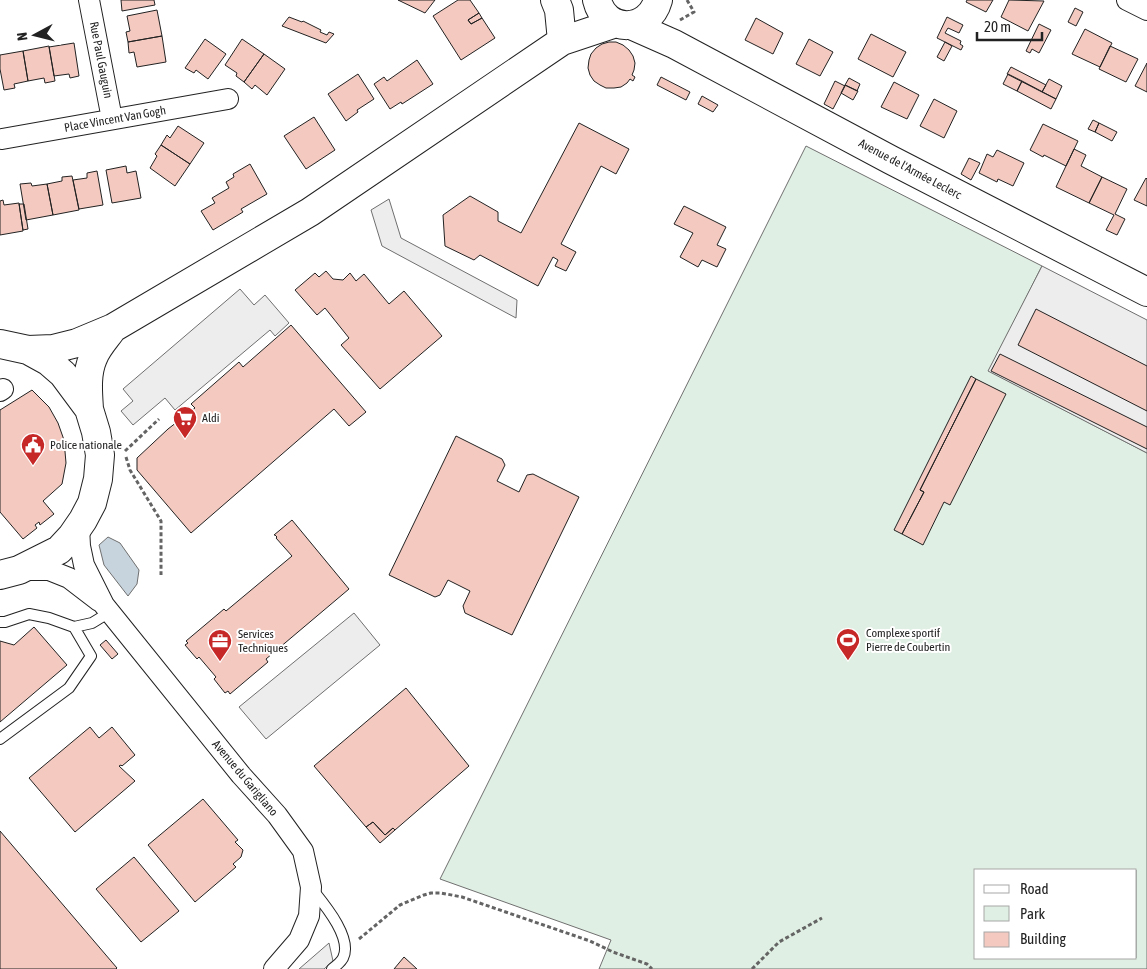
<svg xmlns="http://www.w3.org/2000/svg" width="1147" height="969" font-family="'Asap Condensed',sans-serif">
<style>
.green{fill:#e0efe3;stroke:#6f6f6f;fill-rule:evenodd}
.parking{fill:#ededed;stroke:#6f6f6f}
.water{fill:#c7d3dd;stroke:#6f6f6f}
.building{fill:#f3c9c0;stroke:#222}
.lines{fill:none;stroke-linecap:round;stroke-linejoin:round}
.lane-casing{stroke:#222;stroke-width:12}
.street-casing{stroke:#222;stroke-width:22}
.secondary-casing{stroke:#222;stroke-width:30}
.path{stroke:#646464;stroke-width:3;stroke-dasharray:4 2.5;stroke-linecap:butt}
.lane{stroke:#fff;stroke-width:10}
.street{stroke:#fff;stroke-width:20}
.secondary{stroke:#fff;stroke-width:28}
.labels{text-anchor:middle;stroke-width:4;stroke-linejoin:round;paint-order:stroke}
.street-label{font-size:12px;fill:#222;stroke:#fff}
.poi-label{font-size:12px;fill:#222;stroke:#fff;text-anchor:start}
</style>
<rect width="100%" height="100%" fill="#fff"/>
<!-- green -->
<path class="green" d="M806,146L1042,266L989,371L1147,453V969H599L611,940L440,879ZM976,870H1136V958H976Z"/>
<!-- parking -->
<path class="parking" d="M389,199L401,238L517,300L516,318L382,246L371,210Z
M1042,266L1147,320V453L988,371Z
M240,289L254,305L265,295L289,323L275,336L270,330L175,410L165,398L133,425L121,411L133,401L123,389Z
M354,613L380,645L266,739L239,707Z
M329,943L333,961L324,969H299Z"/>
<!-- water -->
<path class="water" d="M108,537L120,543L139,570L137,584L128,596L104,565L99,545Z"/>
<!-- building -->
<path class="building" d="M121,0H154L155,5L122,11Z
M398,0H435L425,13Z
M458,0H470L479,13L468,20L471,24L482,18L495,38L461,60L433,16Z
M967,0H993L986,12L966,2Z
M1009,0L1044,1L1028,31L1001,17Z
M1075,8L1083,12L1076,26L1068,22Z
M157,10L162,36L128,42L126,32L130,31L127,16Z
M479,13L482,18L471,24L468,20Z
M289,17L302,22L303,21L321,30L320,32L327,35L329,32L334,34L326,43L282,26Z
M947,17L963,25L959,33L948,28L945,33L961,41L960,44L963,46L961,50L937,38Z
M756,18L783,33L773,54L745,40Z
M1039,24L1051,30L1039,53L1032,49L1030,53L1026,51Z
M1085,29L1112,43L1100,67L1072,54Z
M871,34L906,52L893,77L858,59Z
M162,36L166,62L137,67L134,52L129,53L128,42Z
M205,39L226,54L208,79L196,70L194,73L185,68Z
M242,39L264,54L244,82L236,76L237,73L225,65Z
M809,39L833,52L820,76L796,64Z
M609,42H616L623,45L629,50L633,56L635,63L634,70L632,75L635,77L633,81L630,79L627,83L621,87L614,88H606L600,85L594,81L590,75L588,68L589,60L591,54L596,48L602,44Z
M945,42L952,46L944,61L937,57Z
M74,43L79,76L70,78L69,74L54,76L49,47Z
M49,46L55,81L45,83L44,78L28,81L23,51Z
M1110,46L1138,59L1126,82L1099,69Z
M23,51L28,81L14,84L15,88L4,90L0,69V55Z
M264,54L285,69L267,95L255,85L252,89L244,82Z
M417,60L433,84L402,104L401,102L390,109L374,84L384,77L387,81Z
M1147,63V92L1135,86Z
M1011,67L1046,85L1042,92L1007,74Z
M358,74L374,99L357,110L358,112L346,121L328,94Z
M1008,74L1022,81L1017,91L1003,84Z
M661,77L690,92L686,100L657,85Z
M849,78L860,84L857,91L845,85Z
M1049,79L1062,86L1056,99L1042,92Z
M835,81L845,86L833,109L824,104Z
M1022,81L1056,99L1051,109L1017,91Z
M894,82L919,95L907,119L881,107Z
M845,85L858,91L853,100L841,93Z
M702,96L718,105L713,112L698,104Z
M934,99L957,111L944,138L920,126Z
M314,117L335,150L306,169L284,136Z
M1093,120L1099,123L1095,132L1088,129Z
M579,123L629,149L616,174L601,166L561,244L576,252L566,271L555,266L558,260L553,257L538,286L480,255L474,260L445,246L443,215L470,196L498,212V221L521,233Z
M1099,123L1117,132L1112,141L1095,132Z
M1043,124L1078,141L1066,166L1044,155L1043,157L1030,150Z
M178,126L204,143L190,164L161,145L167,135L170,138Z
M161,145L190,164L175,186L150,168L157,156L155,154Z
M1074,149L1086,155L1081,166L1102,177L1089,203L1056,187Z
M997,150L1024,163L1013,186L998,179L997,182L979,173L987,154L993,157Z
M969,158L980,163L971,180L961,174Z
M250,164L267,194L241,209L243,212L213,230L201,211L215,203L212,198L229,188L226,182L234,177L233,174Z
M126,166L127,173L136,171L141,198L112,203L106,170Z
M97,171L103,205L79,209L73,180L87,178V173Z
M72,176L79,210L53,215L47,184L62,181V177Z
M1102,177L1127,189L1115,214L1125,219L1117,235L1106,230L1114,215L1089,203Z
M1146,178L1147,179V206L1134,200Z
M31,183L32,186L47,184L53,215L26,220L20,184Z
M3,200L4,205L19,203L23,231L0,235V201Z
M19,204H24L28,229L23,230Z
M684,206L726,227L717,245L726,249L717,267L702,260L698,267L680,257L693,233L674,224Z
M326,271L333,279L343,280L350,273L356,281L364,274L389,304L404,291L442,336L380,389L341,345L349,338L325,308L317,315L295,290L315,273L319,277Z
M1036,309L1147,366V411L1018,345Z
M291,325L366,412L349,426L334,409L191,533L137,470V458L168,429L195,408L191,404L239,362L243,367Z
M1000,354L1147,427V449L991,371Z
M971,376L976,379L920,490L924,492L902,534L894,530Z
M976,379L1006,394L950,505L944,502L923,545L902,534L924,492L920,490Z
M32,390L49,407L58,423L64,440L66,463L62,484L43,501L54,514L40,525L39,522L35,525L37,528L23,539L0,512V410Z
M456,436L502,459L505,465L497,481L519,492L527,475L533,474L579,497L512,635L465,613L463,606L470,591L448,580L440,595L435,597L389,575Z
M292,520L349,589L266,659L268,662L230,694L228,691L225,693L214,679L216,677L199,657L197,659L185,645L188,643L186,641L224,609L226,611L292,556L276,538L277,537L275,535H274Z
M34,627L67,665L0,722V641L14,645Z
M106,640L118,654L112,659L100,645Z
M406,688L469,766L395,830L393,828L385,835L373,822L366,827L314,766Z
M90,727L99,738L112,727L135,755L122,766L121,765L119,766L135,781L75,832L29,778Z
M203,799L238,840L235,842L243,850L241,857L233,864L236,867L195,902L148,845Z
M373,822L385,835L393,828L395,830L380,843L366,827Z
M0,831L117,968L116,969H0Z
M134,857L179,911L141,942L96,889Z
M404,957L417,969H394Z"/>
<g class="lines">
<!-- lane casing -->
<g class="lane-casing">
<path id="lane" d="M0,622H5L29,614L49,618L74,627L92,623L110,612
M0,739L69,688L91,656L74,627
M312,889C324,904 353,938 343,958C341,962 336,966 332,969"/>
</g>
<!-- street casing -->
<g class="street-casing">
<path id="street" d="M89,0L112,119
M1127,0L1147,10
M2,139L228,99
M0,391L3,389
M79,527L80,546L84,565L104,605L241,775L277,815L303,851L311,887L309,916L299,940L274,969
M22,570H49L69,578L99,601"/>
</g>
<!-- secondary casing -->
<g class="secondary-casing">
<path id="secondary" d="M555,0L559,10L562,41
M597,0C605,34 649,33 658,0
M631,25L674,44L891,160L1147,292
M0,344L28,350L48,361L63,374L89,409L96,432L100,455L98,479L92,503L83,520L72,536L59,550L19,570L0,575
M28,350L53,349L77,343L113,328L310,212L562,41L616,23
M89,409C88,393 86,374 93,358C97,347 106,338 113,328"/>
</g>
<!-- path -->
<path class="path" d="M680,20L694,12L687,0
M125,451L159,419
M126,457L130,470L161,521V575
M359,939L400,905L424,895L431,893H441L462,897L590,941L613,952L647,964L652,969
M752,969L779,942L822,918"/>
<!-- lane -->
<use href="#lane" class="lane"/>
<!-- street -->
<use href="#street" class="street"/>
<!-- secondary -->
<use href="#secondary" class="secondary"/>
</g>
<!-- icons -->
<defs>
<g id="supermarket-pin" transform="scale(1.25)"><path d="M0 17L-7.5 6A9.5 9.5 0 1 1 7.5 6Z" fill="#c62828" stroke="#fff"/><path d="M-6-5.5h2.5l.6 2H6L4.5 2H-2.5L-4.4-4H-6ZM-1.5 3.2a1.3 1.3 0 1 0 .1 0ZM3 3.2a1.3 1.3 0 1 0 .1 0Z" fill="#fff"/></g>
<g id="civic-pin" transform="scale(1.25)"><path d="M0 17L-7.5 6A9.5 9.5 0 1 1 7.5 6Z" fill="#c62828" stroke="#fff"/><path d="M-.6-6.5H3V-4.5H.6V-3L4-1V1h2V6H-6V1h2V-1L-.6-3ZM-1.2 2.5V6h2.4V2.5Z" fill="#fff"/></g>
<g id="stadium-pin" transform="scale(1.25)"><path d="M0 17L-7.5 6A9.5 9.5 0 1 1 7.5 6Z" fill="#c62828" stroke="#fff"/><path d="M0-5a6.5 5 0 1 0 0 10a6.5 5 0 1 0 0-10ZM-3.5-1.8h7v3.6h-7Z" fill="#fff"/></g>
<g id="office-pin" transform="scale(1.25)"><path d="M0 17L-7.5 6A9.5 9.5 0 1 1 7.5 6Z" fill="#c62828" stroke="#fff"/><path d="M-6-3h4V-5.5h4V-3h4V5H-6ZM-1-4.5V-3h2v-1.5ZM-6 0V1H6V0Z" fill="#fff"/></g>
</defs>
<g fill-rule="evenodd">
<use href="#supermarket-pin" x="185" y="418"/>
<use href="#civic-pin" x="33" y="445"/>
<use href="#stadium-pin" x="848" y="640"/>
<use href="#office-pin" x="220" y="641"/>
</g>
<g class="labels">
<!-- street labels -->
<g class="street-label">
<text transform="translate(101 60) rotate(79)" y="4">Rue Paul Gauguin</text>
<text transform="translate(115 119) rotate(-10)" y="4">Place Vincent Van Gogh</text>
<text transform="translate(910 169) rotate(28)" y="4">Avenue de l'Armée Leclerc</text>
<text transform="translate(245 778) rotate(50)" y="4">Avenue du Garigliano</text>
</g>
<!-- poi labels -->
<g class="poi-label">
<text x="202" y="422">Aldi</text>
<text x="50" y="449">Police nationale</text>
<text x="866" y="637">Complexe sportif<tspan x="866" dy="14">Pierre de Coubertin</tspan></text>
<text x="238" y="638">Services<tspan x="238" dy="14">Techniques</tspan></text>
</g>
</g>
<!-- legend -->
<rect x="974" y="869" width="162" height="90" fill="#ffffff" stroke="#a7a7a7"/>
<rect x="984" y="885" width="25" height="8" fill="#ffffff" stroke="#a7a7a7"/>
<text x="1020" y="894" font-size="15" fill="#222222">Road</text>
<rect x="984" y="906" width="25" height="15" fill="#e0efe3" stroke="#a7a7a7"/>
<text x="1020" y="919" font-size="15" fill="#222222">Park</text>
<rect x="984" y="932" width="25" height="15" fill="#f3c9c0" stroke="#a7a7a7"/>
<text x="1020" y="944" font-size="15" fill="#222222">Building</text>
<!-- north arrow -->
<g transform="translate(35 35) rotate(263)" stroke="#ffffff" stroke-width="4" paint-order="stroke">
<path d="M0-4L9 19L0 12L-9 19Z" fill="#222222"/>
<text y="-8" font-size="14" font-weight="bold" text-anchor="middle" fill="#222222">N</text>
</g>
<!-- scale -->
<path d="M977 32v8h65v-8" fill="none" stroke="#222222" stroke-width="2.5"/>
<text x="984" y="32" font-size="15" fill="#222222" stroke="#ffffff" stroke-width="4" paint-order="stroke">20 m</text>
</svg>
